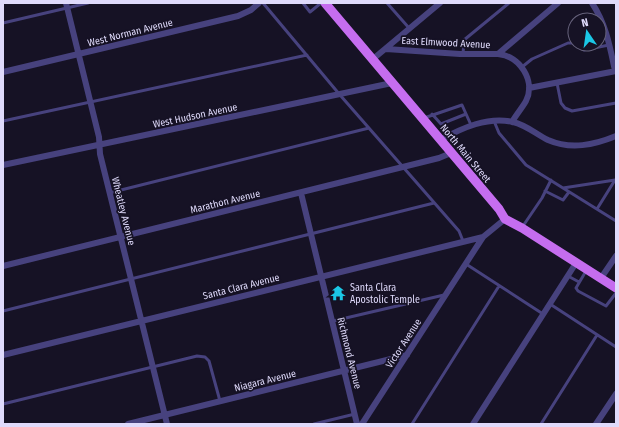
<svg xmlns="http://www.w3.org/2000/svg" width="619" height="427" font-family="'Fira Sans Condensed',sans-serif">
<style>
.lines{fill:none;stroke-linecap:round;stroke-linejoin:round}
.service{stroke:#47427e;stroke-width:3}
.minor{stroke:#47427e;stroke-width:6}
.primary{stroke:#c56def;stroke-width:9}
.labels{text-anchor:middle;stroke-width:3.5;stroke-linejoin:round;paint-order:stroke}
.street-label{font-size:10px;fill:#dfdafb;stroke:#161225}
.poi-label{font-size:10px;fill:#dfdafb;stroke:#161225;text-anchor:start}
</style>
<rect width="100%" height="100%" fill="#161225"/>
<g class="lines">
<!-- service -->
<path class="service" d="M263,3L340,95L459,231L463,241
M303,3L310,12L321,3
M387,3L409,28
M3,23L88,3
M463,54L464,40L509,3
M522,67L532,59L568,43H572L584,50L609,45
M557,83L561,103L565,108L572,111L616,103
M432,114L441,124L466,114
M424,118L462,105L471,125
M3,121L307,55
M494,121L499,133L526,165L616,221
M563,188L615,180
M545,191L563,200L569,192
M109,193L369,128
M597,209L615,180
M523,226L542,198L551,180
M466,264L543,314
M586,271L576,288L578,291L606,306L616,293
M568,276L579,282
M550,304L616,347
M3,311L434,203
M333,321L444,295
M3,404L197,356L205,357L209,361L220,401
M314,424L355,414
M412,424L499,286
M541,424L597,335"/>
<!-- minor -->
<path class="minor" d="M66,3L99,137L100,154L167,424
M592,3C606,24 610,47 615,71
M386,49L460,54H498L558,3
M498,54C520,56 536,81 526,101C522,108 516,115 512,122
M373,59L440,3
M3,72L238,16L251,10L259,3
M529,88L616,71
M440,140C462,128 488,116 513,122C526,125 536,134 548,140C571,150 594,145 616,136
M3,165L392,83
M301,193L357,424
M3,266L439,158L451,153
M601,278L616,256
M3,355L483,237
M128,424L407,355
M362,424L483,237L505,219
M473,424L576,263
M596,424L616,394"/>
<!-- primary -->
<path class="primary" d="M325,3L499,209L505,219L522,228L616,288"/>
</g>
<!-- icons -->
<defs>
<g id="temple-bare" transform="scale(1.2)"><path d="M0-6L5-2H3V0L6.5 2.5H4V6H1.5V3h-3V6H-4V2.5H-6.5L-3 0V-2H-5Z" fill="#1bc7e6" stroke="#161225" stroke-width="2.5" paint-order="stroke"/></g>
</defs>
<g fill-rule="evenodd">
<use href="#temple-bare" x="338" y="293"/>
</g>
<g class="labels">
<!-- street labels -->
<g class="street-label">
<text transform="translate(130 32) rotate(-14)" y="4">West Norman Avenue</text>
<text transform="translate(446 42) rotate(3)" y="4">East Elmwood Avenue</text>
<text transform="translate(195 115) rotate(-12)" y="4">West Hudson Avenue</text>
<text transform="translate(466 153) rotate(50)" y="4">North Main Street</text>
<text transform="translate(225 201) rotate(-14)" y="4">Marathon Avenue</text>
<text transform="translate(124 211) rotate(76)" y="4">Wheatley Avenue</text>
<text transform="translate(241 286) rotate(-14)" y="4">Santa Clara Avenue</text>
<text transform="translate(403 343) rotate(-57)" y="4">Victor Avenue</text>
<text transform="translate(350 353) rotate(76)" y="4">Richmond Avenue</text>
<text transform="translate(265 380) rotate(-14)" y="4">Niagara Avenue</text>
</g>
<!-- poi labels -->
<g class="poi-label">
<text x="350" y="291">Santa Clara<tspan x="350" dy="12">Apostolic Temple</tspan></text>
</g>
</g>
<!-- border -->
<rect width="619" height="427" fill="none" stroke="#dfdafb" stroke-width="8"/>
<!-- north arrow -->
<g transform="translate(587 32) rotate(347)"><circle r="19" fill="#161225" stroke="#66627b"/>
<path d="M0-3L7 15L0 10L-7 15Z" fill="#1bc7e6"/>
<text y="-6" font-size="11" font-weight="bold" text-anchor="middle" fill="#dfdafb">N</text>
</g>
</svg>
